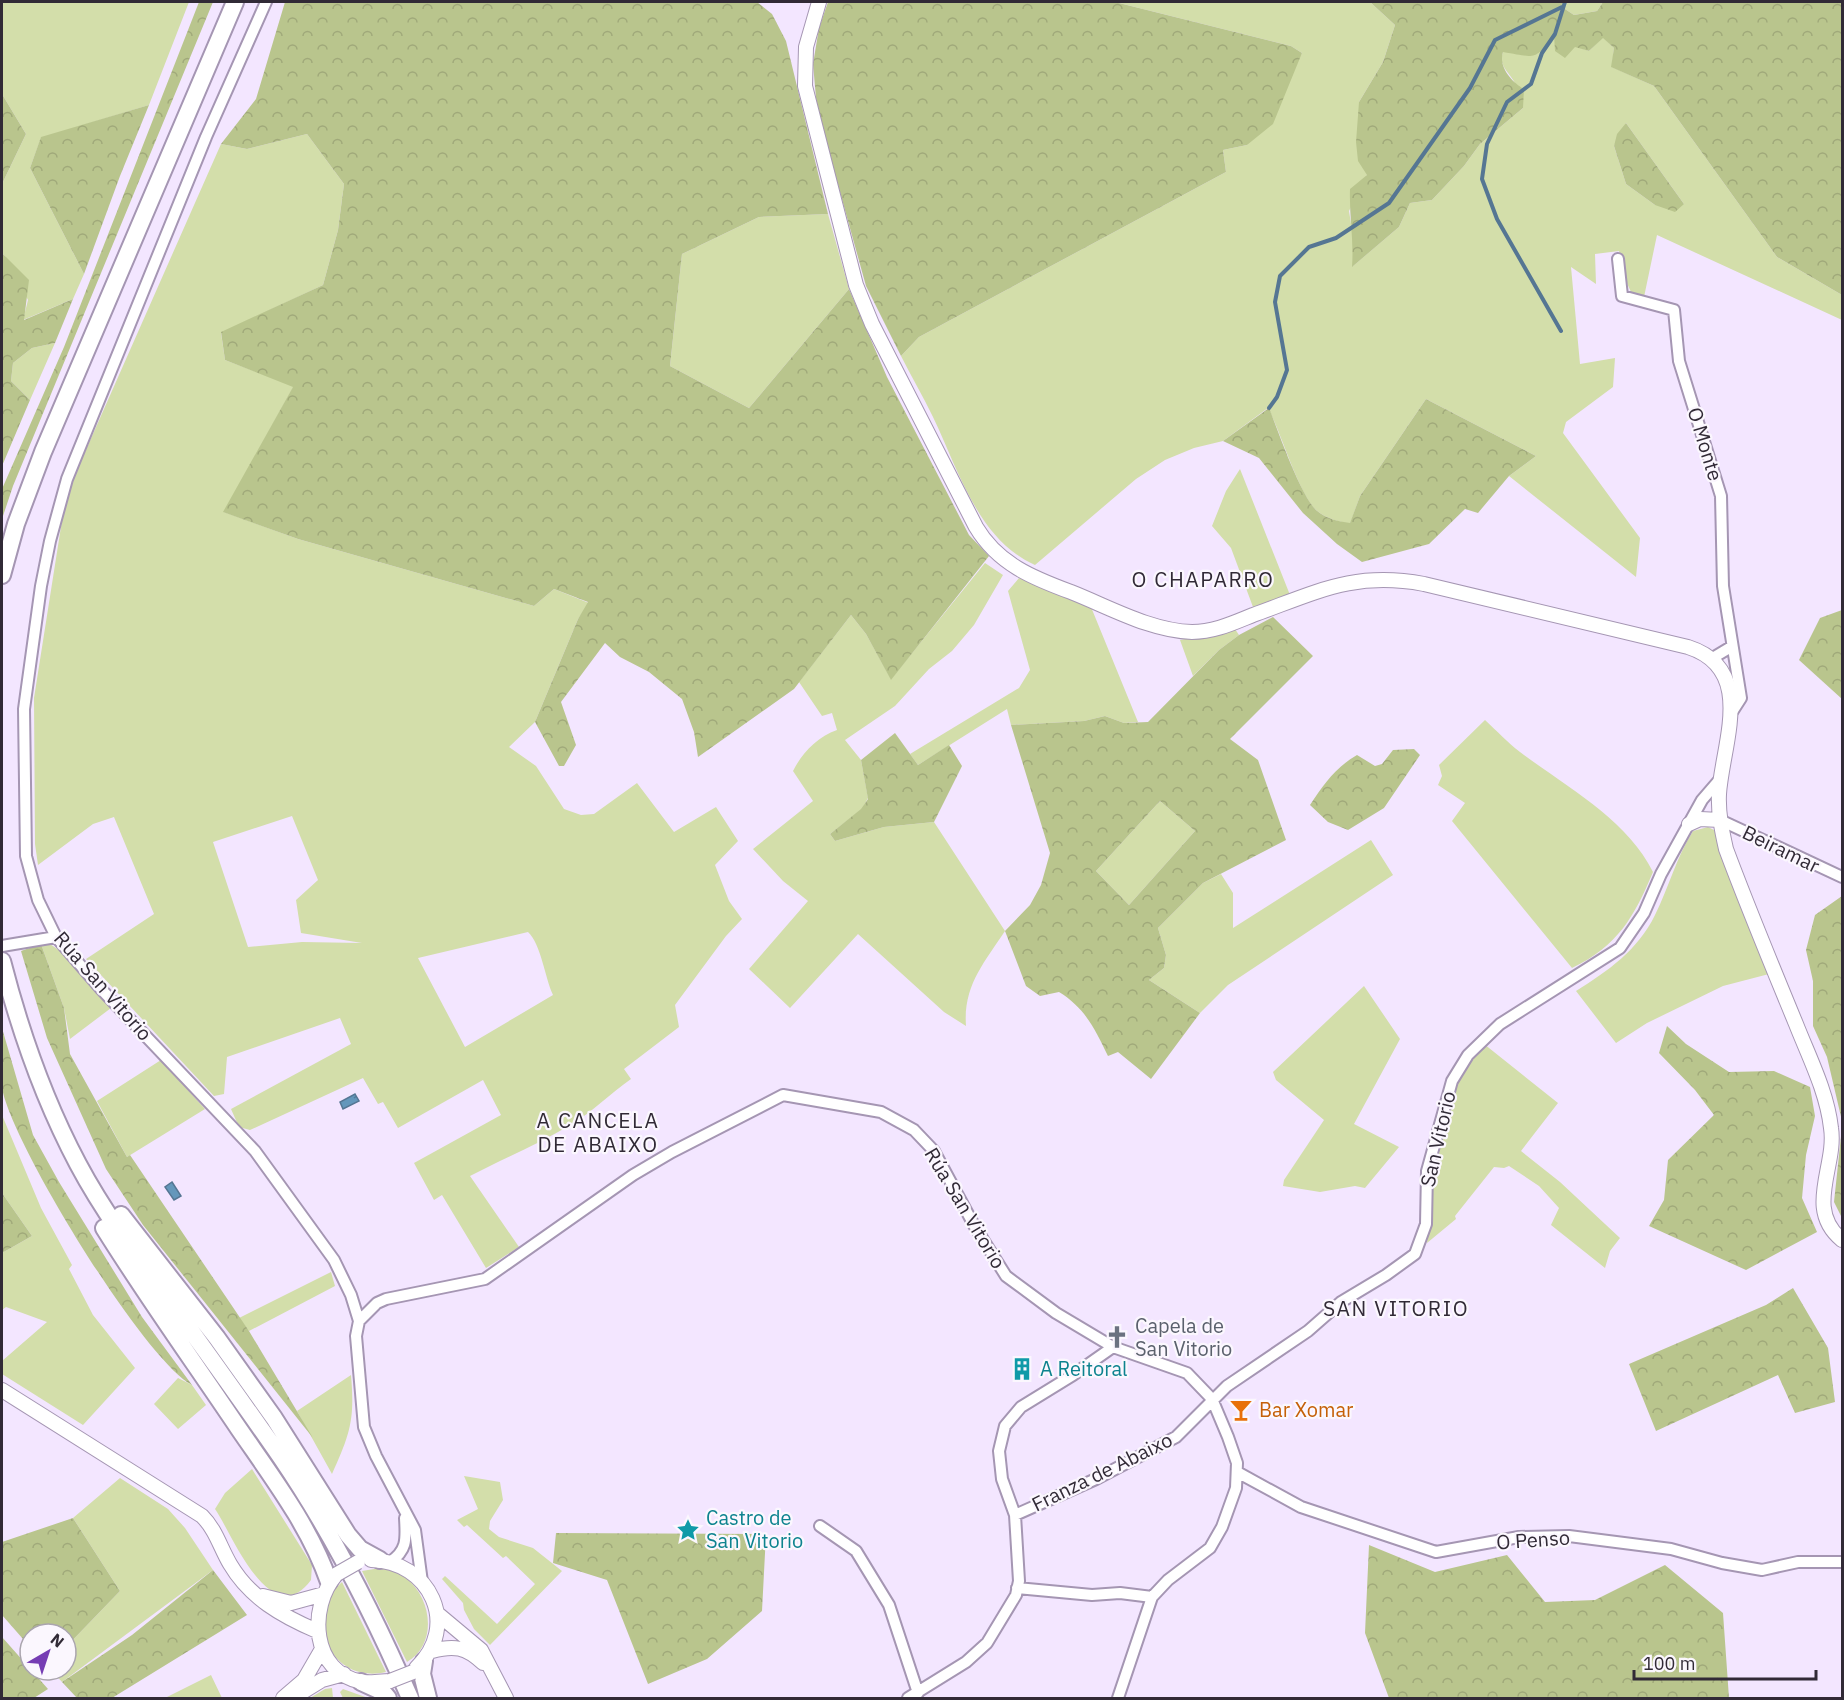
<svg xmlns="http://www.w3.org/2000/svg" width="1844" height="1700" font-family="'IBM Plex Sans',sans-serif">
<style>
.grass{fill:#d3deaa;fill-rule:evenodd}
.forest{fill:url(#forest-crowns);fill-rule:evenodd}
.water{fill:url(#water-ripples);stroke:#557693;stroke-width:1.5}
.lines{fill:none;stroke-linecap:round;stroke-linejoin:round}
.stream{stroke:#557693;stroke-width:4}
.minor-casing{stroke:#a596b3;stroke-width:14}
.tertiary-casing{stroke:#a596b3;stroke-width:16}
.trunk-casing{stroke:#a596b3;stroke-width:20}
.minor{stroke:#fff;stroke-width:10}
.tertiary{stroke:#fff;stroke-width:14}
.trunk{stroke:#fff;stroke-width:16}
.tertiary-bridge-casing{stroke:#a596b3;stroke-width:16;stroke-linecap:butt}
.tertiary-bridge{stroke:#fff;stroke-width:14}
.labels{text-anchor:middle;stroke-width:4.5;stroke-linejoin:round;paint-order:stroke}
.street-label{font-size:20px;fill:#312a36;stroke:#fbf7fe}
.worship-label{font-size:20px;fill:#5b616d;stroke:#fbf7fe;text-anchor:start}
.culture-label{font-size:20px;fill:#0d838f;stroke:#fbf7fe;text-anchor:start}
.food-label{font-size:20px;fill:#c56008;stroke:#fbf7fe;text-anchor:start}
.neighbourhood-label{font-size:21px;letter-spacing:1.5px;fill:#312a36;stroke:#fbf7fe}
</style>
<defs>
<pattern id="forest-crowns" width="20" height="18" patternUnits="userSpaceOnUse" patternTransform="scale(1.5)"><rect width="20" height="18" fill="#b9c58d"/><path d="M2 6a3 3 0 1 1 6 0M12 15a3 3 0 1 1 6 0" fill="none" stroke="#a0a97a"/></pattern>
<pattern id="water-ripples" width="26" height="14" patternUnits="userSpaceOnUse" patternTransform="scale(1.5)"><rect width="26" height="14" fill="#6497bb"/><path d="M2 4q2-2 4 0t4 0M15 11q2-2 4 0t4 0" fill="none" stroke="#537b99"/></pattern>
</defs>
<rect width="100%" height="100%" fill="#f3e6ff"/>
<!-- grass -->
<path class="grass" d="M2,2H189L149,105L41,138L30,168L84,274L73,299L23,320L28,300L5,256L2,253V184L26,134L2,94Z
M1115,2H1370L1395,25L1383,62L1359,102L1367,175L1349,211L1354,242L1353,266L1399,227L1410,203L1432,200L1464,166L1480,144L1523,108C1520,100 1518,91 1515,83C1509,72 1498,66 1503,52L1555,34L1575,46L1589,51L1603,37L1614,48L1612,67L1654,86L1777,257L1842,295V320L1657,235L1644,297L1631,292L1626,281L1619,251L1595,254L1596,284L1571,267L1580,364L1615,358L1613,387L1566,422L1563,433L1640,538L1636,577L1509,476L1536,456L1426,399L1360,496L1350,524C1338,521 1326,519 1316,510C1298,492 1281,432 1268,408L1223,441L1194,448L1165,460L1136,479L1035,565C978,540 958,469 933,417C923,396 911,376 901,356L919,337L1226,172L1223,150L1247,145L1302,53L1291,46ZM1626,123L1684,204L1655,205L1626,184L1614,146Z
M1565,2H1603L1597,11L1574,15L1562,7Z
M307,134L344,184L338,230L323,285L221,333L225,360L294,386L224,512L298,539L534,606L554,589L589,603L578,619L535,722L509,747L536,766L564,809L581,815L594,814L637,783L674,832L716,807L738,841L715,865L729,901L742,919L726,936L675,1005L679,1027L624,1069L631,1079C611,1093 592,1112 572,1124C539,1144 504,1158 470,1176L519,1247L486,1268L442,1195L434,1200L414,1163L501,1115L483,1080L398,1128L383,1102L378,1104L363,1078L250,1130L239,1127L231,1109L351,1044L340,1018L227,1057L224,1094L214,1096L86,959L154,914L114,817L93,824L38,865L35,844L34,698L66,495L221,144L247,149ZM292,816L318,880L296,900L301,933L362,943L302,942L248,947L213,842ZM528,932C541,944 545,978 553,995L465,1047L418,958Z
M828,214L849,289L749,408L670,366L682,254L759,217Z
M55,343L30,400L11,381L13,363L32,348Z
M1240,469L1290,595L1253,607L1231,548L1212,526L1226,491Z
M985,563L1003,575L974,625L952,651L929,669L895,706L845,740L861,760L868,798L862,809L830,834L835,841L884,827L934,822L1005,931C984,963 963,986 966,1026L944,1012L858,934L790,1008L749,969L808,901L783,881L753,849L813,801L793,771C802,753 817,737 837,730L832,713L822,716L799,682L851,615L866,634L891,679Z
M1019,578L1091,607L1138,722L1124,723L1105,716L1084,721L1011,725L1007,709L918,765L910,754L1019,688L1030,670L1008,591Z
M1235,629L1239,635L1219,650L1193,676L1180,640Z
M1485,720C1497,731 1508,743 1520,752C1565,786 1627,819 1653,872C1634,917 1618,946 1572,968L1452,821L1465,803L1438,785L1442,776L1439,765Z
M1160,801L1195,831L1129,905L1096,871Z
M1708,827L1716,831L1769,974L1723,986L1647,1023L1616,1043L1576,991C1608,971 1638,950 1655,915C1669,887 1676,858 1693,831Z
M1371,840L1393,875L1228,985L1200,1013L1149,980L1164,968L1166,955L1158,928L1203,883L1221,874L1233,893V928Z
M41,944H50L63,953L111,1008L70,1039L64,1008Z
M1364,986L1400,1039L1354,1124L1399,1147L1365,1188L1355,1186L1320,1192L1283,1186L1284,1180L1324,1120L1276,1080L1273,1072Z
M1484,1044L1558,1103L1521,1151L1560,1182L1620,1238L1610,1251L1605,1268L1551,1225L1559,1208L1539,1186L1509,1166L1504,1168L1494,1167L1455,1216L1456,1219L1427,1243L1435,1157L1456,1083Z
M161,1060L205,1109L127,1157L97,1101Z
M2,1115L41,1208L72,1265L69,1269L93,1315L135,1368L83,1425L2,1374V1361L47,1322L6,1307L2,1310V1253L32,1236L2,1193Z
M331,1272L335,1286L249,1331L239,1318Z
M351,1375C355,1420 350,1434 332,1474L297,1411Z
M178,1378L192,1385L206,1405L178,1429L154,1404Z
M252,1469L312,1565L311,1580C270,1635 231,1531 215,1509L225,1493Z
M464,1476L500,1482L503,1500L490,1521L489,1529L499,1537L533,1548L562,1571L490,1645L474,1629L464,1610L463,1603L442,1579L445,1576L497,1624L535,1584L506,1556L503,1558L467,1525L464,1527L457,1520L478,1509Z
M120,1478L168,1509L185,1528L213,1570L62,1682L51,1670H66V1647L120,1591L73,1518Z
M380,1568C389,1570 399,1572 406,1578C432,1598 438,1644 407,1662L362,1571Z
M342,1582L386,1672C331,1685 301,1618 342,1582Z
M211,1675L222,1698H165Z
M332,1688L333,1698H310L325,1689Z
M343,1689L368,1698H343L340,1692Z"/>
<!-- forest -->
<path class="forest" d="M199,2H213L13,486L2,519V489L64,347Z
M285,2H757L772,14L786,41L828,214L759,217L682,254L670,366L749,408L849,289L887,377L969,535L989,556L891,680L866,634L851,615L794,689L698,757L694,732L682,699L649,672L620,657L605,643L561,702L576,745L564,766H559L535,722L578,619L588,602L554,589L534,606L298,539L223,512L293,387L225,360L221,332L323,285L338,230L344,184L307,134L247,149L221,144L256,99Z
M828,2H1115L1291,46L1302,53L1273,124L1247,145L1223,150L1226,172L919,337L901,356L866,286L817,109L813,64L819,28Z
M1370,2H1565L1562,7L1574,15L1597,11L1603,2H1842V295L1777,257L1654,86L1611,67L1614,48L1603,38L1589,51L1575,47L1565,58L1555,51L1554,35C1535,62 1534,57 1503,52C1498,67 1512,82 1524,89L1523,108L1480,144L1464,166L1432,200L1410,203L1399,227L1352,267C1354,240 1349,216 1350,189L1367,175L1358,161L1356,142L1359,102L1383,62L1395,25Z
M2,94L26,134L2,184Z
M149,105L120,176L84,274L30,168L41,137Z
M1626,123L1684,204L1675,212L1655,205L1626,184L1614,146L1617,134Z
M2,253L29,280L24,320L73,299L55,343L32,348L13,363L11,381L30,400L2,466Z
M1426,399L1536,456L1509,476L1478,513L1465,509L1429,544L1362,562L1337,544L1303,513L1259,458L1223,441L1269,408C1278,431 1300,494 1316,510C1326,519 1338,521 1350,523L1360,496Z
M1842,610V699L1799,660L1820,618Z
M1273,617L1313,656L1230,739L1258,760L1286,840L1203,883L1158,928L1166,955L1164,968L1149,980L1200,1013L1151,1079L1118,1052L1108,1056C1095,1029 1085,1008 1059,992L1040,996L1026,986L1005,931L1030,905L1041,885L1050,853L1011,725L1084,721L1105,716L1124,723L1148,722L1219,650L1239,635ZM1160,801L1195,831L1129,905L1096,871Z
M895,733L918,765L949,745L962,766L934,822L884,827L835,841L830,834L861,809L868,799L861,760Z
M1414,749L1420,755L1384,808L1348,830L1328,822L1310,805C1323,785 1336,767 1357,755L1375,766L1382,764L1393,750Z
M1842,896V1121L1827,1057L1813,1026V981L1806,950L1815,915Z
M41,944L64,1008L70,1054L127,1157L130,1155L249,1331L313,1438L143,1225L106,1169L47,1038L21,951Z
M1667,1026L1686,1044L1729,1072L1774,1071L1810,1087L1815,1116L1806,1155L1802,1198L1817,1232L1746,1270L1649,1226L1664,1200L1668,1160L1714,1115L1695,1090L1659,1053Z
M2,1028L33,1135L59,1182L142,1317L192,1385C144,1360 12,1144 2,1088C0,1069 1,1047 2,1028Z
M1842,1127V1218L1834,1202Z
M2,1193L32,1236L2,1253Z
M1793,1288L1828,1348L1835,1402L1795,1413L1778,1375L1656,1431L1629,1364L1766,1305Z
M73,1518L120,1591L66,1647V1634H30V1647L2,1615V1542Z
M556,1533L766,1534L762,1611L707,1659L648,1684L607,1580L553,1563Z
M1369,1545L1435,1572L1507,1555L1545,1602L1595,1600L1665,1565L1723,1613L1729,1698H1389L1365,1633Z
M213,1570L247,1615L112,1698H77L62,1682L132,1635Z
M2,1637L48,1689L34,1698H2Z"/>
<!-- water -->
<path class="water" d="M355,1094L359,1101L343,1109L340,1102Z
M172,1182L181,1196L174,1200L165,1187Z"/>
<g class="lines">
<!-- stream -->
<path class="stream" d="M1561,331L1497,219L1482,179L1487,144L1507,102L1531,84L1542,53L1555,34L1565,2
M1269,408L1277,397L1287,370L1275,302L1280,276L1309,247L1336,238L1389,203L1470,88L1495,40L1562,7"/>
<!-- minor casing -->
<g class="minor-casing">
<path id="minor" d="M266,2L206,137L67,479L50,541L41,586L24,709L26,856L38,900L56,937L101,989L255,1151L334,1260L351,1295L359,1321L356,1336L364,1427L376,1456L415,1530L422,1582
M1618,259L1622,296L1674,310L1679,361L1721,496L1723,586L1741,698L1732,712
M1711,659L1731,647
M1720,820L1842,877
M2,946L56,937
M359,1321L377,1303L386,1299L485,1279L633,1175L672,1152L783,1095L881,1112L914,1130L934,1151L975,1227L1006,1276L1056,1313L1113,1347L1187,1373L1212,1399L1228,1437L1237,1463L1236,1488L1222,1527L1210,1548L1168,1580L1152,1597L1118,1698
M1237,1472L1301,1507L1436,1552L1519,1537L1569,1536L1671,1549L1722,1563L1762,1570L1798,1562H1842
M1015,1515L1096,1479L1176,1437L1227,1386L1308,1331L1341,1302L1386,1275L1415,1254L1426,1224L1427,1171L1452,1081L1468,1055L1500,1024L1620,948L1644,913L1661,874L1702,800L1721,778
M820,1526L856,1551L889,1605L918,1693
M390,1562C408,1550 406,1538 405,1518
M1017,1588L1092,1595L1120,1593L1152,1597
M908,1698L966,1662L987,1643L1016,1595L1019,1581L1015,1515L1002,1479L999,1451L1005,1426L1021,1407L1073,1375L1113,1347"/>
</g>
<!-- tertiary casing -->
<g class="tertiary-casing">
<path id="tertiary" d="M819,2L806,47L805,86L856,285L872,324L976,527C998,564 1033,578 1071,592C1109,607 1151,631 1192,632C1214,632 1233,623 1253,615C1317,592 1354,571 1424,584L1688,647C1757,669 1722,745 1719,794C1718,813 1722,831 1726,849C1748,908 1772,966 1796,1024C1809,1057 1827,1092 1831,1128C1837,1166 1804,1209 1842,1240
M1689,824L1700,819L1720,820
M2,1390L202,1516C216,1530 220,1547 230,1564C250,1598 282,1616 317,1631
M371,1560C430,1561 461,1626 416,1668
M336,1575C308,1607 311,1673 362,1682C370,1683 381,1681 390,1681
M263,1596L291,1603L324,1594
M438,1614L481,1650L506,1698
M432,1651C454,1645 466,1647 483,1663
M296,1696L322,1680L344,1674
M283,1698L304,1680L322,1649"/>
</g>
<!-- trunk casing -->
<g class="trunk-casing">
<path id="trunk" d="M2,575L16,524L43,452L235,2
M2,961C20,1031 44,1100 78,1164C103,1211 135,1254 166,1296C205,1350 244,1404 282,1459C333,1534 374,1615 410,1698
M121,1215L217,1338L274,1418L348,1535L360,1549L380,1560
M104,1228C147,1297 194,1362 239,1429C272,1477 310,1527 329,1582
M424,1661L422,1674L428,1698
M361,1682L383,1692L388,1698"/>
</g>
<!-- minor -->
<use href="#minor" class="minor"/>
<!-- tertiary -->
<use href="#tertiary" class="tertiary"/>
<!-- trunk -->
<use href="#trunk" class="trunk"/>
<!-- tertiary-bridge casing -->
<g class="tertiary-bridge-casing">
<path id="tertiary-bridge" d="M337,1574L358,1562
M390,1681L413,1672"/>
</g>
<!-- tertiary-bridge -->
<use href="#tertiary-bridge" class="tertiary-bridge"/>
</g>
<!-- icons -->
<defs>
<g id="church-bare" transform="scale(1.8)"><path d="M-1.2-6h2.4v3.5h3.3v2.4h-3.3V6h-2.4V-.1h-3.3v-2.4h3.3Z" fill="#6b7280" stroke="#fbf7fe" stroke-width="2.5" paint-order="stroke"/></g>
<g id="building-bare" transform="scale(1.8)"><path d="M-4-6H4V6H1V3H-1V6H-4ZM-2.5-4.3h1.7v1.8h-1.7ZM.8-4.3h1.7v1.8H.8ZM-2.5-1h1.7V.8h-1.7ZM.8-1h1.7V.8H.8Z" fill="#0f9aa8" stroke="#fbf7fe" stroke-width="2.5" paint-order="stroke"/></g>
<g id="bar-bare" transform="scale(1.8)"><path d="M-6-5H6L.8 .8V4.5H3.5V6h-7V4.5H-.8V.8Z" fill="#e8710a" stroke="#fbf7fe" stroke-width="2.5" paint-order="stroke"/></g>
<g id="sight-bare" transform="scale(1.8)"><path d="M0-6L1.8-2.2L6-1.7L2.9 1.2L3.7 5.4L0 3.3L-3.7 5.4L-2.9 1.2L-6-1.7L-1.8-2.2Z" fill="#0f9aa8" stroke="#fbf7fe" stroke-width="2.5" paint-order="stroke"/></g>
</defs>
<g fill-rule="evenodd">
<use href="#church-bare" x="1117" y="1337"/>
<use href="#building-bare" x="1022" y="1369"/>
<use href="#bar-bare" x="1241" y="1410"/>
<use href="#sight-bare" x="688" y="1530"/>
</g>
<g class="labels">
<!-- street labels -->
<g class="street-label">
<text transform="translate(1705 444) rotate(73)" y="7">O Monte</text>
<text transform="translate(1781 849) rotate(26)" y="7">Beiramar</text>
<text transform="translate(103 986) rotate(49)" y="7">Rúa San Vitorio</text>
<text transform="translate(1438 1139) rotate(-77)" y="7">San Vitorio</text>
<text transform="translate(965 1208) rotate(59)" y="7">Rúa San Vitorio</text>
<text transform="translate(1102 1472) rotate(-26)" y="7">Franza de Abaixo</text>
<text transform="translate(1533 1540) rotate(-4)" y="7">O Penso</text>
</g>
<!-- worship labels -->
<g class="worship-label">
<text x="1135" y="1333">Capela de<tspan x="1135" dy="23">San Vitorio</tspan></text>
</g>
<!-- culture labels -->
<g class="culture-label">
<text x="1040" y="1376">A Reitoral</text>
<text x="706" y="1525">Castro de<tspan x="706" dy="23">San Vitorio</tspan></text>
</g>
<!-- food labels -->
<g class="food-label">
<text x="1259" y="1417">Bar Xomar</text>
</g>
<!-- neighbourhood labels -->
<g class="neighbourhood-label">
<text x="1203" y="587">O CHAPARRO</text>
<text x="598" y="1128">A CANCELA<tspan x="598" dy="24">DE ABAIXO</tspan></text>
<text x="1396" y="1316">SAN VITORIO</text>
</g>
</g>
<!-- border -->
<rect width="1844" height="1700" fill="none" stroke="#312a36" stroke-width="6"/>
<!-- north arrow -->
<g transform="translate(48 1652) rotate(39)"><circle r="28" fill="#fbf7fe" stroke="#aaa5ae" stroke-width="1.5"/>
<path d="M0-4.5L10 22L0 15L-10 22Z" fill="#763db4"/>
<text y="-9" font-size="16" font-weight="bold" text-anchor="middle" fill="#312a36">N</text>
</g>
<!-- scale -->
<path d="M1634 1670v9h182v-9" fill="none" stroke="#312a36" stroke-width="3"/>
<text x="1643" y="1670" font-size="18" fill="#312a36" stroke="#fbf7fe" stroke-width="4.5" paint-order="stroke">100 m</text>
</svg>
